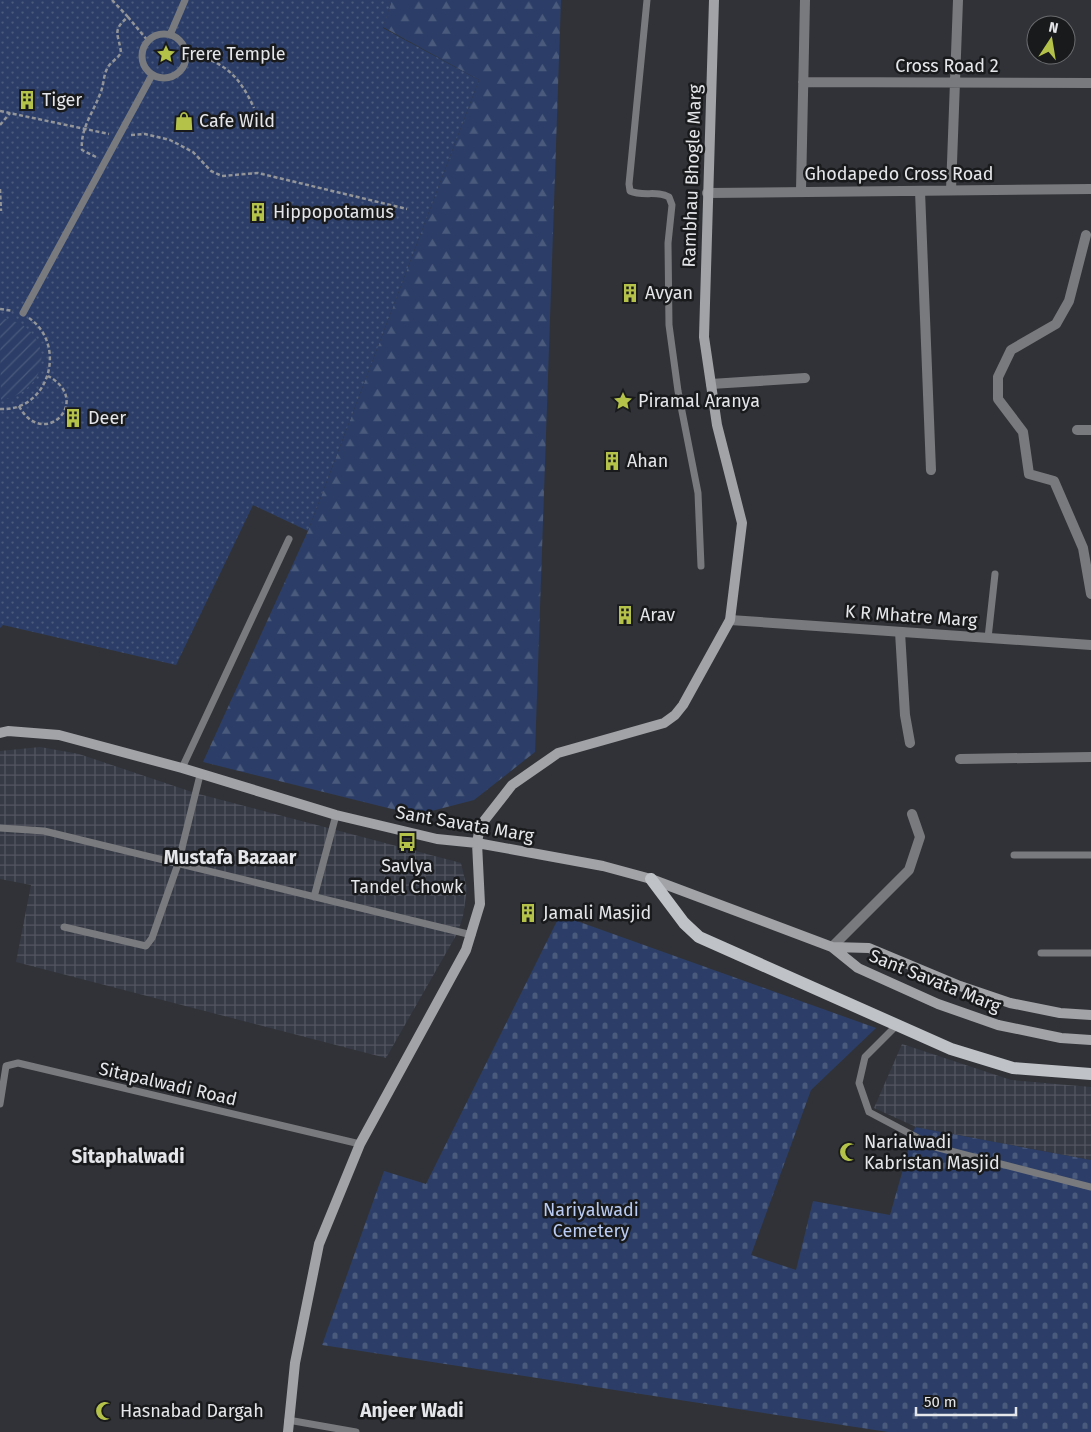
<svg xmlns="http://www.w3.org/2000/svg" width="1091" height="1432" font-family="'Fira Sans',sans-serif">
<style>
.industrial{fill:url(#industrial-grid)}
.forest{fill:url(#forest-firs)}
.cemetery{fill:url(#cemetery-stones)}
.park{fill:url(#park-dots)}
.garden{fill:url(#garden-furrows)}
.lines{fill:none;stroke-linecap:round;stroke-linejoin:round}
.path{stroke:#939599;stroke-width:2.5;stroke-dasharray:4 2.5;stroke-linecap:butt}
.lane{stroke:#797a7d;stroke-width:7}
.street{stroke:#797a7d;stroke-width:10}
.secondary{stroke:#a1a3a7;stroke-width:10}
.primary{stroke:#bfc2c7;stroke-width:12}
.labels{text-anchor:middle;stroke-width:5;stroke-linejoin:round;paint-order:stroke}
.poi-label{font-size:18px;fill:#e4e6e9;stroke:#191a1c;text-anchor:start}
.street-label{font-size:18px;fill:#e4e6e9;stroke:#191a1c}
.park-label{font-size:18px;fill:#baccf3;stroke:#191a1c}
.neighbourhood-label{font-size:19px;font-weight:bold;fill:#e4e6e9;stroke:#191a1c}
</style>
<defs>
<pattern id="industrial-grid" width="8" height="8" patternUnits="userSpaceOnUse" patternTransform="scale(1.25)"><rect width="8" height="8" fill="#363a45"/><path d="M0 4h8M4 0v8" fill="none" stroke="#535660"/></pattern>
<pattern id="forest-firs" width="22" height="20" patternUnits="userSpaceOnUse" patternTransform="scale(1.25)"><rect width="22" height="20" fill="#2c3e67"/><path d="M5 1l3.5 6h-7zM16 11l3.5 6h-7z" fill="#4a5a7d"/></pattern>
<pattern id="cemetery-stones" width="16" height="16" patternUnits="userSpaceOnUse" patternTransform="scale(1.25)"><rect width="16" height="16" fill="#2c3e67"/><path d="M2 7V4a2 2 0 0 1 4 0v3zM10 15v-3a2 2 0 0 1 4 0v3z" fill="#4a5a7d"/></pattern>
<pattern id="park-dots" width="8" height="8" patternUnits="userSpaceOnUse" patternTransform="scale(1.25)"><rect width="8" height="8" fill="#2c3e67"/><path d="M2 2h.1M6 6h.1" fill="none" stroke="#4a5a7d" stroke-width="1.8" stroke-linecap="round"/></pattern>
<pattern id="garden-furrows" width="10" height="10" patternUnits="userSpaceOnUse" patternTransform="scale(1.25)"><rect width="10" height="10" fill="#2c3e67"/><path d="M-1 1l2-2M0 10L10 0M9 11l2-2" fill="none" stroke="#4a5a7d"/></pattern>
</defs>
<rect width="100%" height="100%" fill="#303237"/>
<!-- industrial -->
<path class="industrial" d="M40,747L79,754L195,793L461,863L467,889L463,916L458,932L386,1058L16,962L31,885L0,879V751Z
M902,1044L1011,1080L1091,1087V1160L916,1127L874,1108Z"/>
<!-- forest -->
<path class="forest" d="M392,0H561L535,752L474,800L416,815L203,762L308,531L479,80L383,27Z"/>
<!-- cemetery -->
<path class="cemetery" d="M560,915L876,1028L811,1090L751,1255L796,1270L813,1201L890,1215L915,1127L1091,1160V1432H888L322,1345L384,1171L426,1184Z"/>
<!-- park -->
<path class="park" d="M0,0H392L383,28L479,80L308,531L253,505L176,665L3,625L0,628Z"/>
<!-- garden -->
<path class="garden" d="M0,318C54,324 56,390 1,400Z"/>
<g class="lines">
<!-- path -->
<path class="path" d="M112,0L128,17
M186,53C223,61 238,73 254,108
M0,111L109,134
M0,125L10,113
M131,135L145,134L170,140L193,152L211,171L222,176L258,173L407,209
M96,157L82,150C80,129 93,113 100,94C104,86 103,75 108,67C111,62 117,59 121,53C119,34 111,31 128,17L148,41
M0,189L1,211
M0,309L13,311
M19,406C43,451 94,401 48,376
M0,409C49,412 68,345 29,318"/>
<!-- lane -->
<path class="lane" d="M647,0L629,184L630,191C643,197 657,190 669,197L672,205L668,243L669,325L678,391L698,493L701,566
M142 56a22 22 0 1 1 44 0a22 22 0 1 1-44 0Z
M170,35L185,0
M23,313L152,75
M988,638L995,574
M182,768L289,539
M0,828L44,831L472,935
M1014,855H1091
M314,897L336,815
M64,927L146,946L152,938L178,864L200,775
M1041,953H1091
M897,1025L865,1057L859,1083L869,1112L935,1147L1091,1187
M0,1104L6,1066L18,1063L360,1144
M288,1420L356,1432"/>
<!-- street -->
<path class="street" d="M803,82L1091,83
M801,190L805,0
M951,190L958,0
M920,191L931,470
M707,193L1091,189
M1086,235L1069,301L1056,324L1011,350L998,377V399L1023,432L1029,474L1054,481L1083,548L1091,594
M711,384L805,378
M1077,430H1091
M730,620L1091,645
M900,632L905,715L910,743
M960,759L1091,757
M832,947L909,870L920,837L912,814"/>
<!-- secondary -->
<path class="secondary" d="M0,733L8,731L59,735L182,768L336,815L437,839L477,843L603,866L651,879L832,947L858,968L938,1004L998,1025L1061,1038L1091,1040
M832,947L869,948L960,986L1010,1003L1060,1013L1091,1015
M288,1432L295,1363L319,1244L360,1144L466,950L480,904L477,843L480,826L512,785L558,753L664,723L675,715L683,705L730,620L742,523L717,425L704,337L714,0"/>
<!-- primary -->
<path class="primary" d="M651,879L684,923L699,937L951,1049L1013,1068L1091,1074"/>
</g>
<!-- icons -->
<defs>
<g id="sight-bare" transform="scale(1.5)"><path d="M0-6L1.8-2.2L6-1.7L2.9 1.2L3.7 5.4L0 3.3L-3.7 5.4L-2.9 1.2L-6-1.7L-1.8-2.2Z" fill="#b4c24a" stroke="#191a1c" stroke-width="2.5" paint-order="stroke"/></g>
<g id="building-bare" transform="scale(1.5)"><path d="M-4-6H4V6H1V3H-1V6H-4ZM-2.5-4.3h1.7v1.8h-1.7ZM.8-4.3h1.7v1.8H.8ZM-2.5-1h1.7V.8h-1.7ZM.8-1h1.7V.8H.8Z" fill="#b4c24a" stroke="#191a1c" stroke-width="2.5" paint-order="stroke"/></g>
<g id="shop-bare" transform="scale(1.5)"><path d="M-5-2.5h2.3a2.7 3.5 0 0 1 5.4 0H5L5.5 6h-11ZM-1.5-2.5h3a1.5 2.3 0 0 0-3 0Z" fill="#b4c24a" stroke="#191a1c" stroke-width="2.5" paint-order="stroke"/></g>
<g id="bus-bare" transform="scale(1.5)"><path d="M-5-6H5V4H4V6H2V4H-2V6H-4V4H-5ZM-3.5-4V0h7V-4ZM-3.5 1.2v1.5H-2V1.2ZM2 1.2v1.5H3.5V1.2Z" fill="#b4c24a" stroke="#191a1c" stroke-width="2.5" paint-order="stroke"/></g>
<g id="mosque-bare" transform="scale(1.5)"><path d="M3.5-4.9A6 6 0 1 0 3.5 4.9A5 5 0 1 1 3.5-4.9Z" fill="#b4c24a" stroke="#191a1c" stroke-width="2.5" paint-order="stroke"/></g>
</defs>
<g fill-rule="evenodd">
<use href="#sight-bare" x="166" y="54"/>
<use href="#building-bare" x="27" y="100"/>
<use href="#shop-bare" x="184" y="121"/>
<use href="#building-bare" x="258" y="212"/>
<use href="#building-bare" x="630" y="293"/>
<use href="#sight-bare" x="623" y="401"/>
<use href="#building-bare" x="73" y="418"/>
<use href="#building-bare" x="612" y="461"/>
<use href="#building-bare" x="625" y="615"/>
<use href="#bus-bare" x="407" y="842"/>
<use href="#building-bare" x="528" y="913"/>
<use href="#mosque-bare" x="849" y="1152"/>
<use href="#mosque-bare" x="105" y="1411"/>
</g>
<g class="labels">
<!-- poi labels -->
<g class="poi-label">
<text x="181" y="60">Frere Temple</text>
<text x="42" y="106">Tiger</text>
<text x="199" y="127">Cafe Wild</text>
<text x="273" y="218">Hippopotamus</text>
<text x="645" y="299">Avyan</text>
<text x="638" y="407">Piramal Aranya</text>
<text x="88" y="424">Deer</text>
<text x="627" y="467">Ahan</text>
<text x="640" y="621">Arav</text>
<text x="407" y="872" text-anchor="middle">Savlya<tspan x="407" dy="21">Tandel Chowk</tspan></text>
<text x="543" y="919">Jamali Masjid</text>
<text x="864" y="1148">Narialwadi<tspan x="864" dy="21">Kabristan Masjid</tspan></text>
<text x="120" y="1417">Hasnabad Dargah</text>
</g>
<!-- street labels -->
<g class="street-label">
<text x="947" y="72">Cross Road 2</text>
<text x="899" y="180">Ghodapedo Cross Road</text>
<text transform="translate(692 176) rotate(-88)" y="6">Rambhau Bhogle Marg</text>
<text transform="translate(911 616) rotate(4)" y="6">K R Mhatre Marg</text>
<text transform="translate(465 824) rotate(10)" y="6">Sant Savata Marg</text>
<text transform="translate(935 981) rotate(22)" y="6">Sant Savata Marg</text>
<text transform="translate(168 1084) rotate(13)" y="6">Sitapalwadi Road</text>
</g>
<!-- park labels -->
<g class="park-label">
<text x="591" y="1216">Nariyalwadi<tspan x="591" dy="21">Cemetery</tspan></text>
</g>
<!-- neighbourhood labels -->
<g class="neighbourhood-label">
<text x="230" y="864">Mustafa Bazaar</text>
<text x="128" y="1163">Sitaphalwadi</text>
<text x="412" y="1417">Anjeer Wadi</text>
</g>
</g>
<!-- north arrow -->
<g transform="translate(1051 40) rotate(12)"><circle r="24" fill="#191a1c" stroke="#6a6c6e"/>
<path d="M0-4L9 19L0 12L-9 19Z" fill="#b4c24a"/>
<text y="-8" font-size="14" font-weight="bold" text-anchor="middle" fill="#e4e6e9">N</text>
</g>
<!-- scale -->
<path d="M916 1407v8h100v-8" fill="none" stroke="#e4e6e9" stroke-width="2.5"/>
<text x="924" y="1407" font-size="15" fill="#e4e6e9" stroke="#191a1c" stroke-width="4" paint-order="stroke">50 m</text>
</svg>
